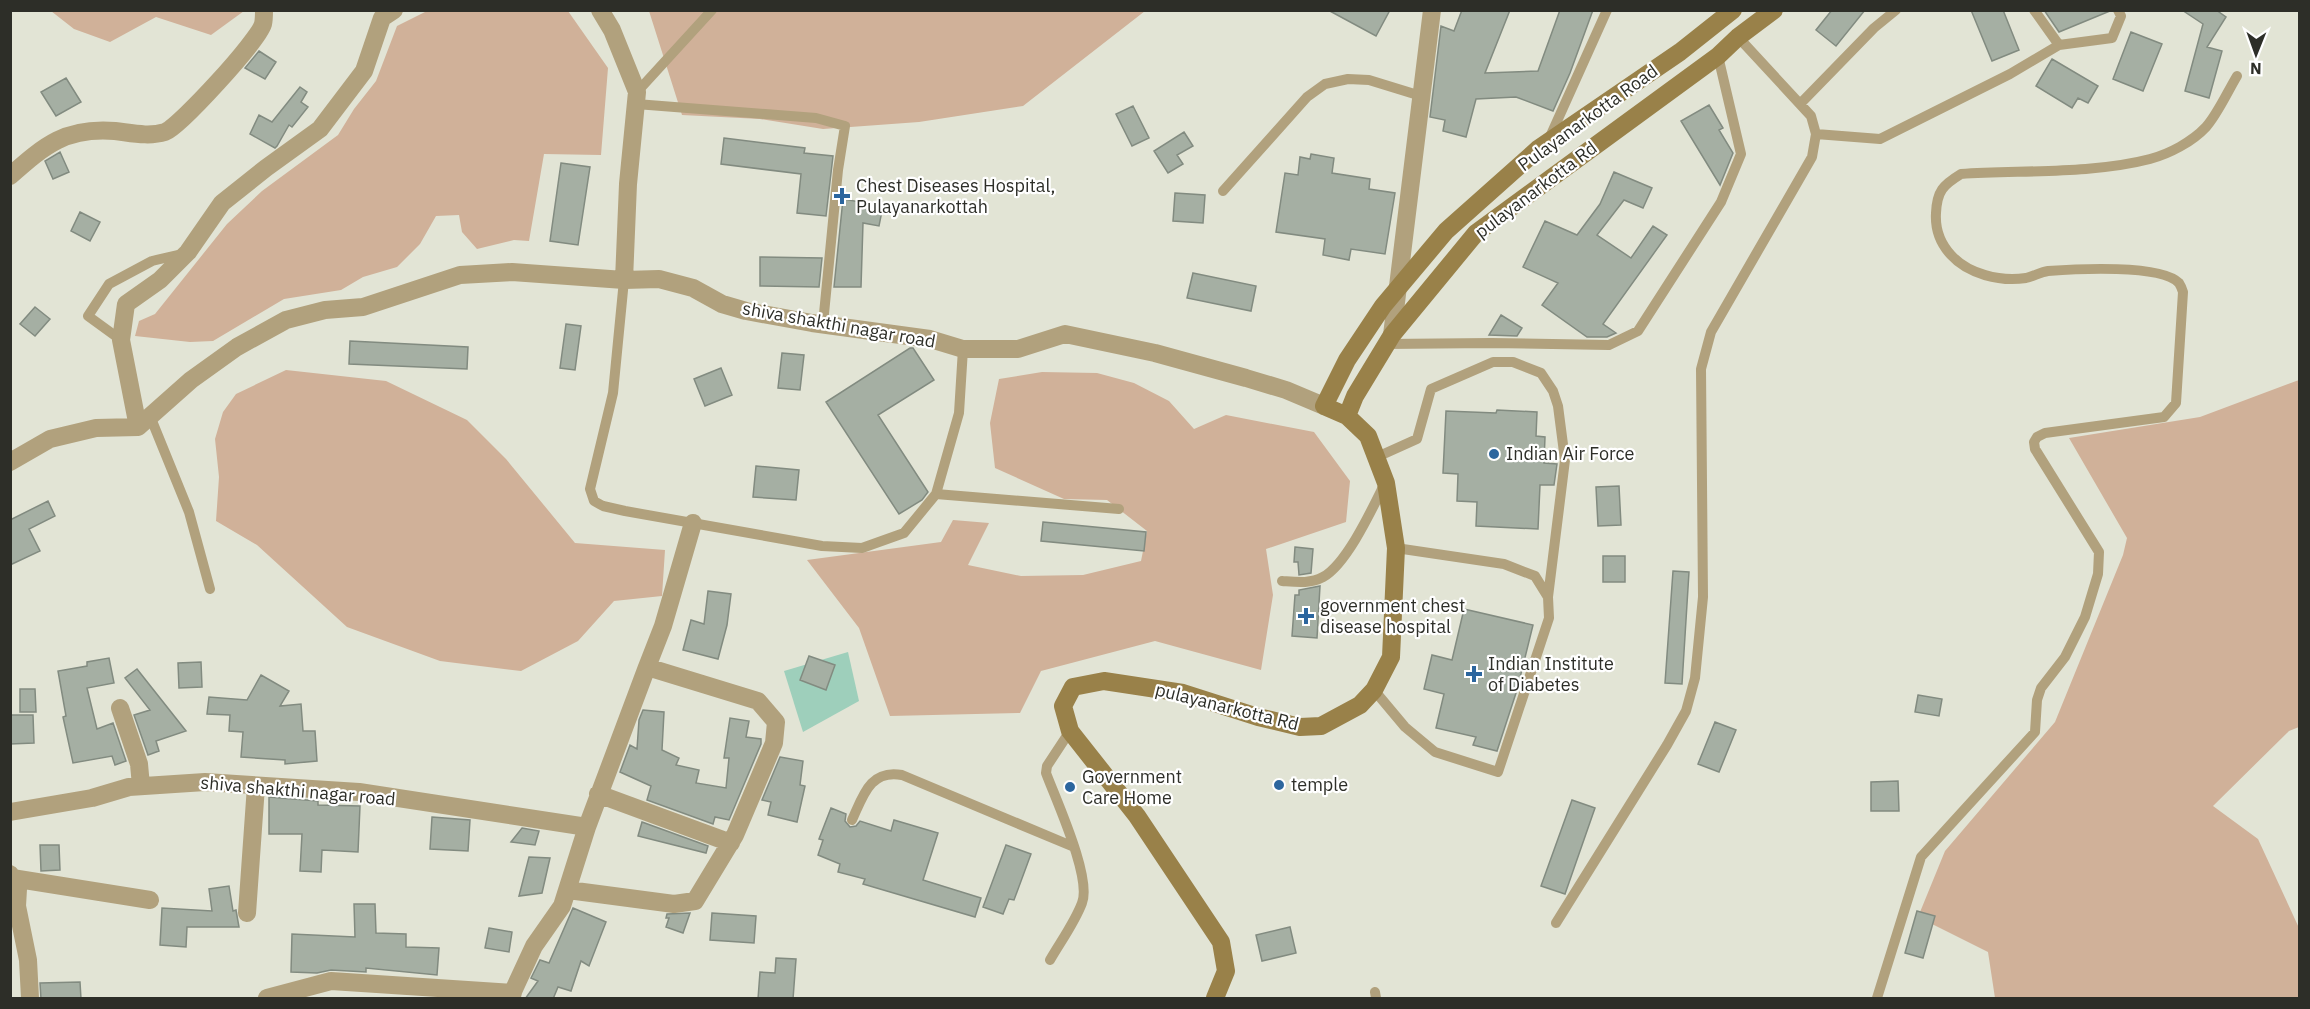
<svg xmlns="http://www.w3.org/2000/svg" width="2310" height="1009" font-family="'IBM Plex Sans',sans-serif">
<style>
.green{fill:#d0b199}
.water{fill:#9ecfbb}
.building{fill:#a5afa3;stroke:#828b80;stroke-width:1.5}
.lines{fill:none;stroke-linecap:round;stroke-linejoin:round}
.lane{stroke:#b1a17d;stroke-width:10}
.street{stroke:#b1a17d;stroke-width:18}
.secondary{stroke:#998149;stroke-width:18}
.poi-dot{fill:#2c669e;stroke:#fff;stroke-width:2}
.labels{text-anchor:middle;stroke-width:4.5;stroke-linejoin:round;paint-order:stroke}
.street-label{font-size:18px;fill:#2d2e28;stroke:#fff}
.poi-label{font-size:18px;fill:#2d2e28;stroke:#fff;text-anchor:start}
</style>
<rect width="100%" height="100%" fill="#e2e4d5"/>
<!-- green -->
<path class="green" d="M429,10L568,11L608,68L601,155L544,154L529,241L514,240L477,249L462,232L459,215L436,216L420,244L397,267L363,277L341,290L284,299L213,341L190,342L135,336L139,321L155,314L227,224L262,191L338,135L354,109L376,81L397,26Z
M51,11H244L211,35L156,17L110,42L74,29Z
M649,11H1145L1023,106L919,122L823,129L760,119L682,115Z
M286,370L386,381L467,420L506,459L575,543L665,550L662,596L614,601L578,641L521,671L440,661L347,627L257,545L216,521L219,477L215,439L223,412L236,394Z
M1042,372L1097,373L1134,383L1169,401L1194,429L1226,415L1314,432L1350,481L1346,522L1266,549L1273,595L1261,670L1155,641L1041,671L1020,713L890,716L859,628L807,560L941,542L953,520L989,523L968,565L1021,576L1083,575L1141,561L1147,531L1107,500L1064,499L995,468L990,423L999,379Z
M2299,380V727L2289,731L2213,806L2258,839L2299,928V998H1995L1988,952L1918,917L1945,851L2055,722L2123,555L2127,538L2069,438L2200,417Z"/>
<!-- water -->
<path class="water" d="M848,652L859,701L803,732L784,671Z"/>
<!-- building -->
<path class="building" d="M1328,10H1390L1376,36Z
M1462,10H1510L1485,73L1538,71L1560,10H1593L1570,73L1553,111L1516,97L1476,99L1466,137L1443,131L1445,120L1430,117L1441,26L1454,31Z
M1832,10H1865L1836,46L1816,30Z
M1971,10H2003L2019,50L1992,61Z
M2044,10H2110V11L2059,32Z
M2182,10H2216L2226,17L2207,47L2222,51L2209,98L2185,91L2203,24Z
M2131,32L2162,44L2143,91L2113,79Z
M259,51L276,62L265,79L245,68Z
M2052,59L2098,86L2088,103L2078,98L2072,108L2036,86Z
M66,78L81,102L56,116L41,92Z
M300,87L307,92L301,102L308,107L292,127L289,125L277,146L275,148L250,134L259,115L272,122Z
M1709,105L1723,128L1719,130L1733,153L1720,185L1681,121Z
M1133,106L1149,138L1132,146L1116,114Z
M1184,132L1193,146L1177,155L1183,164L1168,173L1154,151Z
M724,138L805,148L804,153L833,156L826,216L797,213L801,174L721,164Z
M60,152L69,172L53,179L45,161Z
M1311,154L1334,158L1332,173L1370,179L1369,189L1395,193L1385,254L1351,249L1349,260L1323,255L1325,239L1276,232L1285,173L1298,175L1300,157L1310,159Z
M561,163L590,167L578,245L550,241Z
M1614,172L1652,188L1643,208L1624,200L1597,235L1631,258L1653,226L1667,235L1603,324L1616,333L1607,337H1587L1542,305L1558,283L1523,267L1545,221L1577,235L1600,204Z
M1175,193L1205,195L1203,223L1173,221Z
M843,199L883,206L879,226L863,223L861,287H834Z
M80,212L100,222L90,241L71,231Z
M760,257L822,258L819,287L760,286Z
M1193,273L1256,286L1251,311L1187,298Z
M35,307L50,319L35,336L20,324Z
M1501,315L1522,328L1517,336L1489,335Z
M566,324L581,326L575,370L560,368Z
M350,341L468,347L467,369L349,364Z
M910,348H913L934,380L878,415L928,492L922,500L899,514L826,402Z
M782,353L804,355L800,390L778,388Z
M721,368L732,395L705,406L694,379Z
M1497,410L1537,412L1536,436L1545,437L1544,463L1557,464L1554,485H1540L1538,529L1476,526L1477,502L1457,501L1458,474L1443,473L1446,411L1496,413Z
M756,466L799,470L796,500L753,497Z
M1619,486L1621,525L1598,526L1596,487Z
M48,501L55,516L29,529L40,551L10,565V520Z
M1043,522L1146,532L1144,551L1041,541Z
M1295,547L1313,549L1311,573L1299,575L1298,562H1294Z
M1603,556H1625V582H1603Z
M1673,571L1689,572L1682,684L1665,683Z
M1320,586L1317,638L1292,636L1295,595H1299V590Z
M708,591L731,594L727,625L718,659L683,650L691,620L704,624Z
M1464,609L1533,625L1517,690L1497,751L1473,745L1476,737L1436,728L1444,694L1424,689L1432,655L1452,660Z
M809,656L835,665L826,690L800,680Z
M109,658L114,683L87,688L97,729L113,723L126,761L115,765L112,756L73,763L63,717L66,716L58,671L87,666V662Z
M201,662L202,687L179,688L178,663Z
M137,669L186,731L156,741L159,751L148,755L134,715L150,710L125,678Z
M261,675L289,691L280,706L301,704L303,731H315L317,761L285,764V760L241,757L243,732L229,731L230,715L207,714L209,697L247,700Z
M20,689H35L36,712H20Z
M1918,695L1942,699L1939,716L1915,712Z
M643,710L664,712L662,750L679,758L676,765L699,770L696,783L726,788L729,758H724L730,718L749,721L746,737L761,739V744L729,820L715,817L713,824L647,800L651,786L620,772L630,745L637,749L639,720Z
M10,715H33L34,743L10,744Z
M1715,722L1736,730L1719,772L1698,764Z
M780,757L803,761L800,785L805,786L797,822L768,815L771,802L762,800Z
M1898,781L1899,811H1871V782Z
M269,797L318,801V805L360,806L358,852L322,850L321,872L300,871L302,834H269Z
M1572,800L1595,808L1565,894L1541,886Z
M831,808L846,814L845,821L850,827L856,826L860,821L891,831L894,820L938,833L923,880L981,898L975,917L863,884L865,879L838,872L840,864L818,855L823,840L819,839Z
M432,817L470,820L468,851L430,849Z
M642,822L708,846L706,853L638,836Z
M522,828L539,831L535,845L511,842Z
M40,845H59L60,870L41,871Z
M1006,845L1031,854L1014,900L1009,899L1003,914L983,907Z
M529,857L550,858L542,893L519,896Z
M229,886L233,911L236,910L239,927H187L186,947L160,945L162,908L212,911L209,889Z
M354,904H375L376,933L406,934V947L439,948L437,975L366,968V972L331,970L317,973L291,972L292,934L355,937Z
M573,908L606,922L589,966L581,961L571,991L558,987L553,999H525L538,981L531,978L540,960L549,963Z
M1917,911L1935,916L1923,958L1905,953Z
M690,913L683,933L666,927L669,918H666L667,914Z
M712,913L756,916L754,943L710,940Z
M1290,927L1296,953L1262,961L1256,935Z
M489,928L512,932L509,952L485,948Z
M776,958L796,959L793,999H758L760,972L775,973Z
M80,982L81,999H41L40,983Z"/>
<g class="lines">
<!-- lane -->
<path class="lane" d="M2034,10L2059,45L2112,38L2121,16L2118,10
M637,92L712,10
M636,104L816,118L845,126L838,170L823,324
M1800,104L1874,28L1896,10
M1816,134L1880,139L2010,74L2059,45
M1549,139L1607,10
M1223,191L1307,97L1325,84L1348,79L1369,80L1421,96
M624,280L613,393L590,489L594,501L603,506L625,511L822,546L862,548L904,533L936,494L959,413L963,349
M121,340L88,316L109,284L152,261L182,254
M1386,344L1491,343L1609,345L1638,331L1721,202L1741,154L1718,56
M150,416L189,512L210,589
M1377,457L1417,439L1431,389L1493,362H1513L1541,373L1553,391L1558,406L1565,460L1548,597
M936,494L1119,509
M1282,581C1296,582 1310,584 1323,577C1347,564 1373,507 1385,483
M1374,690L1405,727L1435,752L1498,772L1549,618L1548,597L1535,576L1504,564L1396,548
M852,820C863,796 870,769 902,775L1074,847
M1556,923L1667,745L1686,711L1695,678L1703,597L1701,369L1711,332L1812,157L1816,134L1811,116L1738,37
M1050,960C1061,941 1075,922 1082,903C1092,878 1056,800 1046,773L1047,766L1070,731
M1375,992L1376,998
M1877,998L1921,857L2035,732L2037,700L2041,688L2065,657L2085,617L2098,574L2099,552L2035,449L2034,442L2037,437L2045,433L2164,417L2176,403L2183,292C2182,289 2181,286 2179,283C2161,264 2075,269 2048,271C2041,272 2034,276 2026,278C2000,282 1968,274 1951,255C1940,243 1935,229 1936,213C1937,191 1943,185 1961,174C2021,170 2093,174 2150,159C2169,154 2192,142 2206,127C2217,115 2228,91 2237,76"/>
<!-- street -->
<path class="street" d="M600,10L612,30L637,92L628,184L624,280
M10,176C45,145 66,127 115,131C132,133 149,137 165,132C180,126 258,41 263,24C264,20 264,15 264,10
M1392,335L1432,10
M138,427L191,380L237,347L286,320L325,310L363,307L460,275L512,272L624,280L659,279L693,288L722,304L746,311L812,323L930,339L963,349H1018L1065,334L1155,353L1246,378L1286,390L1324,406
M138,427L121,340L126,304L160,280L188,252L222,203L266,168L320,129L364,71L382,18L394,10
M10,462L50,439L96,428L138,427
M647,667L663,626L693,523
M120,708L139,764L141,786
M598,794L731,843
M10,812L92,798L129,787L205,782L359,792L587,827
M10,874L18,889L17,906L28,960L30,998
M12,878L150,900
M247,913L256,786
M267,998L331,981L513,993
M510,998L534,946L562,906L587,827L647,667L758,701L776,722L774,743L735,835L695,901L674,904L568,890"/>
<!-- secondary -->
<path class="secondary" d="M1347,416L1355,396L1392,335L1476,233L1718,56L1738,37L1774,10
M1215,998L1226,971L1221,942L1137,816L1070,731L1063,706L1073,687L1104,681L1183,693L1258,717L1300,727L1321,726L1360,705L1374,690L1391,657L1396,548L1386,483L1368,436L1347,416L1324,406L1347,360L1383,306L1446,231L1538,149L1680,52L1733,10"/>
</g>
<!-- markers -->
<g class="poi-dot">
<path d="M839 187h6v6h6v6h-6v6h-6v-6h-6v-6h6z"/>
<circle cx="1494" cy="454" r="6"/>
<path d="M1303 607h6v6h6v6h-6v6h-6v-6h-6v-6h6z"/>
<path d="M1471 665h6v6h6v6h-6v6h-6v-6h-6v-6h6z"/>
<circle cx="1279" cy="785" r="6"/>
<circle cx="1070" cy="787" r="6"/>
</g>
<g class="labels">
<!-- street labels -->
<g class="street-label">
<text transform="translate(1588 118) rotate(-36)" y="6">Pulayanarkotta Road</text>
<text transform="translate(1536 190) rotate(-37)" y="6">pulayanarkotta Rd</text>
<text transform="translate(839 325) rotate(10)" y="6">shiva shakthi nagar road</text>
<text transform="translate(1227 707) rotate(14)" y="6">pulayanarkotta Rd</text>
<text transform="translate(298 791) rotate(5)" y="6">shiva shakthi nagar road</text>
</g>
<!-- poi labels -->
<g class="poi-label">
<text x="856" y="192">Chest Diseases Hospital,<tspan x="856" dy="21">Pulayanarkottah</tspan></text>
<text x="1506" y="460">Indian Air Force</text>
<text x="1320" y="612">government chest<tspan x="1320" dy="21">disease hospital</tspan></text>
<text x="1488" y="670">Indian Institute<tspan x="1488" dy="21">of Diabetes</tspan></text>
<text x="1082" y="783">Government<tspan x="1082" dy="21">Care Home</tspan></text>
<text x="1291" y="791">temple</text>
</g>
</g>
<!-- border -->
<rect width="2310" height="1009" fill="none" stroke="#2d2e28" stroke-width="24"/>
<!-- north arrow -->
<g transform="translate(2256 54) rotate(181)" stroke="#ffffff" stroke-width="4.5" paint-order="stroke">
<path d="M0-4.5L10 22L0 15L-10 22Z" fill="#2d2e28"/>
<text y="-9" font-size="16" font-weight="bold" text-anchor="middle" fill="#2d2e28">N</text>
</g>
</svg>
